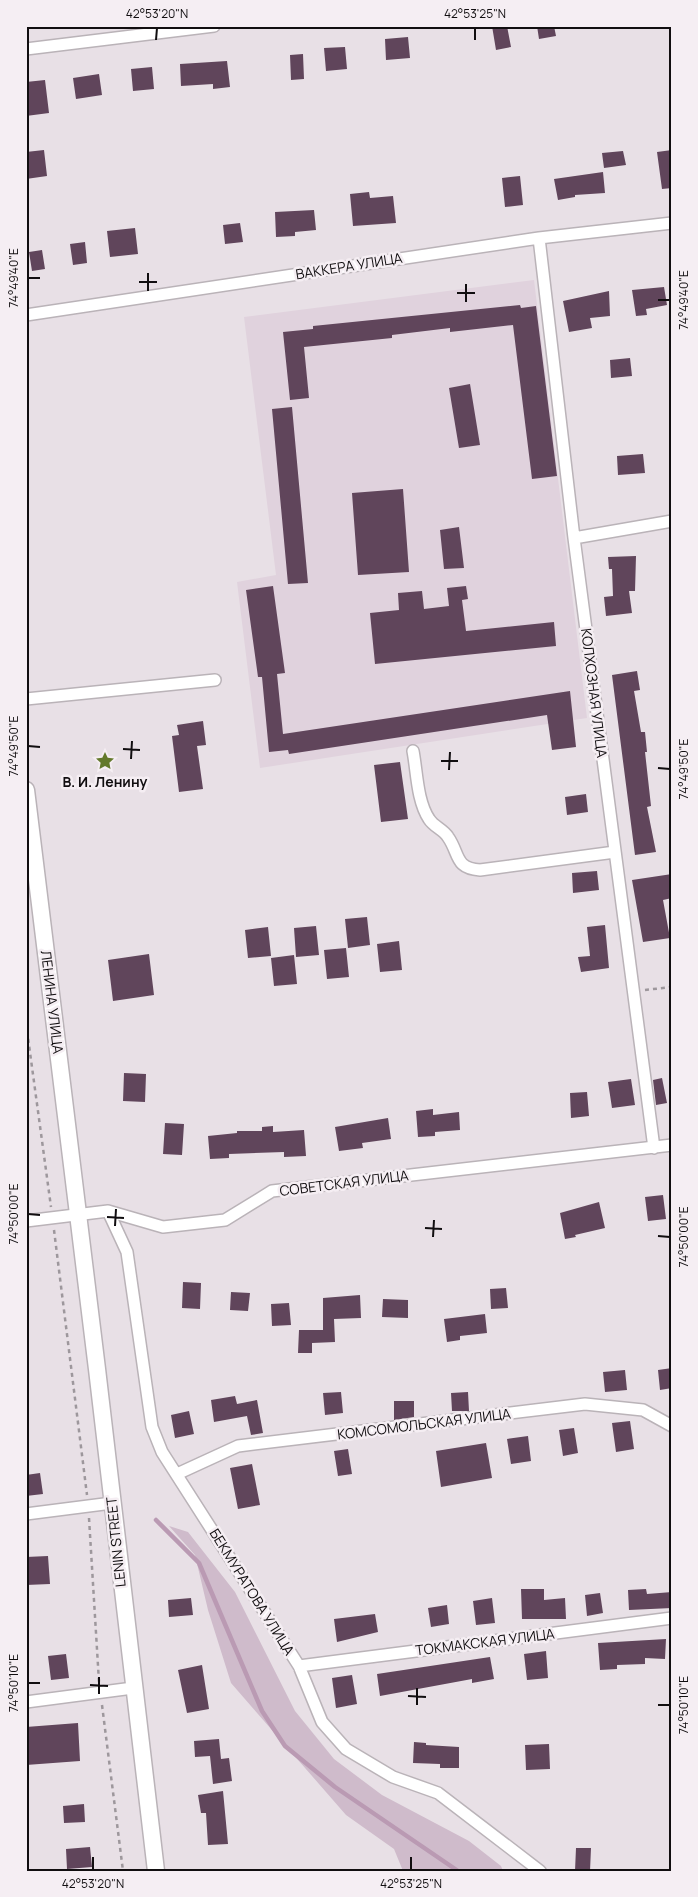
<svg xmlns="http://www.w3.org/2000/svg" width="698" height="1897" font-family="Manrope,sans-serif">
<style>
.built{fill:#e0d2dd}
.green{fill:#cfbbcb}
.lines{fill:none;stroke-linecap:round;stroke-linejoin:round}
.stream{stroke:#ba9ab3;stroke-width:4.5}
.building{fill:#60455b}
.street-casing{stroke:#bab3b8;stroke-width:14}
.primary-casing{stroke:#bab3b8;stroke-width:19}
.path{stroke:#9d979c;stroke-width:2.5;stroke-dasharray:4 4;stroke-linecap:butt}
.street{stroke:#fff;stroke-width:11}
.primary{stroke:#fff;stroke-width:16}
.ticks{fill:none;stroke:#110e10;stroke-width:2}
.labels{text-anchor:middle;stroke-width:5;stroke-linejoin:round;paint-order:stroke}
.street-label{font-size:14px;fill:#110e10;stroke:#f5eef3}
.poi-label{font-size:14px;font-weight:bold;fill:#110e10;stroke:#f5eef3}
.neatline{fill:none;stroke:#110e10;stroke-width:2}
.ticks-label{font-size:12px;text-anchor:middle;fill:#110e10}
</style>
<rect width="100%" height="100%" fill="#e8e0e6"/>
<!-- built -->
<path class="built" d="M534,280L587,718L260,768L237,582L276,575L244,317Z"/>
<!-- green -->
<path class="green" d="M169,1526L188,1532L235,1592L295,1711L334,1759L382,1795L469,1841L501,1866L503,1871H403L394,1849L346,1815L231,1683L208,1610L195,1555Z"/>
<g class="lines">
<!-- stream -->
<path class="stream" d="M156,1520L199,1563L262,1711L285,1746L335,1787L458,1871"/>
</g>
<!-- building -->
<path class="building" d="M492,26H507L511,47L496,50Z
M537,26H554L556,36L539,39Z
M408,37L410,58L386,60L385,39Z
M345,47L347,69L326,71L324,48Z
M303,54L304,79L291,80L290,55Z
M227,61L230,87L213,89V84L181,86L180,64Z
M152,67L154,89L133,91L131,69Z
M99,74L102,95L76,99L73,78Z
M45,80L49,113L26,116V82Z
M44,150L47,176L26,179V152Z
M672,150V188L662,189L657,152Z
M623,151L626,165L604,168L602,153Z
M603,172L605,193L575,195V197L558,200L554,179Z
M520,176L523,205L505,207L502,178Z
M369,192L370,198L393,196L396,223L353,226L350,194Z
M314,210L316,230L295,232V236L276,237L275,212Z
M240,223L243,242L225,244L223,225Z
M135,228L138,254L110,257L107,231Z
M85,242L87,263L73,265L70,244Z
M42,250L45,269L32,271L29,252Z
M664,287L667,305L646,309L647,315L636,316L632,290Z
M609,291L610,316L590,318L592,328L569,332L563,301Z
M520,305L521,308L536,306L557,476L532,479L513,325L450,332V328L392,335V338L304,347L309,398L290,400L283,332L313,329V326Z
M630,358L632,376L611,378L610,360Z
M470,384L480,445L459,448L449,388Z
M292,407L308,583L288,584L272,409Z
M643,454L645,473L618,475L617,456Z
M403,489L409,572L358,575L352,493Z
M459,527L464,568L444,569L440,530Z
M636,556L635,591H629L632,613L606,616L604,597L613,596L612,569H609L608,557Z
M273,586L285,673L277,674L283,734L570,691L576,747L552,750L547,715L289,754L288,750L269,752L262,677H258L246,590Z
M466,586L468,599L462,600L466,631L554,622L556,646L375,664L370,613L399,610L398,593L422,591L424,609L449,606L447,588Z
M637,671L640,690L634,691L641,732H645L647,752H645L651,806L647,807L656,852L635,855L612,675Z
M203,721L206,745L197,746L203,789L179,792L172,736L179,735L177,725Z
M400,762L408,819L381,822L374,765Z
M586,794L588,812L567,815L565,797Z
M597,871L599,890L573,893L572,873Z
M672,874V898L663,900L670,938L643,942L632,880Z
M367,917L370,945L348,948L345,919Z
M605,925L609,968L581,972L578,957L590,956L587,927Z
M316,926L319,955L296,957L294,928Z
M268,927L271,956L248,958L245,930Z
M399,941L402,970L380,972L377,944Z
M346,948L349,977L327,979L324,950Z
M149,954L154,995L113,1001L108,960Z
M294,955L297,984L274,986L271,958Z
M124,1073L146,1074L145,1102L123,1101Z
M662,1078L667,1103L656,1105L653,1080Z
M631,1079L635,1105L612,1108L608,1082Z
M587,1092L589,1116L571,1118L570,1093Z
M433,1109V1115L459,1112L460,1130L435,1132V1136L418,1137L416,1111Z
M388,1118L391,1139L362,1143L363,1148L339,1151L335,1127Z
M165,1123L184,1124L182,1155L163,1154Z
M273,1126V1132L304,1130L306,1156L284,1157V1152L229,1154V1158L210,1159L208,1136L237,1133V1131H262V1127Z
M663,1195L666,1219L648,1221L645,1197Z
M599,1202L605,1228L575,1235L576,1237L565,1239L560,1213Z
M183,1282L201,1283L200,1309L182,1308Z
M506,1288L508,1308L491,1309L490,1289Z
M231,1292L250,1293L248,1311L230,1310Z
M360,1295L361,1318L334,1319L335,1342L312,1343V1353H298L299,1330H323V1298Z
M383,1299L408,1300V1318L382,1317Z
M289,1303L291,1325L272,1326L271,1304Z
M485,1314L487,1333L460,1336V1340L447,1342L444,1319Z
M672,1368V1388L660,1390L658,1370Z
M625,1370L627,1390L605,1392L603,1372Z
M341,1392L343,1413L325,1415L323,1393Z
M468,1392L469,1411H452L451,1393Z
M235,1396L237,1404L257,1400L263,1433L251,1435L247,1416L214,1422L211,1400Z
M394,1401H414V1417L394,1420Z
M189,1411L194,1434L175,1438L171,1415Z
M630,1421L634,1449L616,1452L612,1423Z
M574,1428L578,1453L563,1456L559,1430Z
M528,1436L531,1461L511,1464L507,1439Z
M486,1443L492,1478L441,1487L436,1451Z
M348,1449L352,1474L338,1476L334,1451Z
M252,1464L260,1505L238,1509L230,1468Z
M40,1473L43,1494L26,1496V1475Z
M48,1556L50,1584L26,1585V1557Z
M521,1589H544V1600L565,1598L566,1619H522Z
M646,1589L647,1594L672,1592V1608L629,1610L628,1590Z
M600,1593L603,1613L587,1616L585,1595Z
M191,1598L193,1615L169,1617L168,1600Z
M492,1598L495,1623L476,1625L473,1601Z
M447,1605L449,1624L431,1627L428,1608Z
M375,1614L378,1632L337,1642L334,1619Z
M666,1639L665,1659L645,1658V1664L617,1665V1669L600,1670L598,1643Z
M546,1651L548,1678L527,1680L524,1654Z
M66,1654L69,1678L51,1680L48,1656Z
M490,1657L494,1679L472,1683V1679L380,1696L377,1674Z
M202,1665L209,1709L187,1713L178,1670Z
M352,1675L357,1704L336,1708L332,1678Z
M78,1723L80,1761L26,1765V1727Z
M219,1739L221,1759L229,1758L232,1781L213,1784L210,1756L195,1757L194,1741Z
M414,1742L426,1743V1745L459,1747V1768H440V1764L413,1763Z
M549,1744L550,1769L526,1770L525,1745Z
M223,1791L228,1844L208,1845L206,1813H201L198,1795Z
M84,1804L85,1822L64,1823L63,1806Z
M90,1847L92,1867L67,1869L66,1849Z
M576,1848H591L590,1871H575Z"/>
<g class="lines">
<!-- street casing -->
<g class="street-casing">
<path id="street" d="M26,49L214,26
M539,238L574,538L654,1148
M26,315L539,238L672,223
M574,538L672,521
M26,699L215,680
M413,751C417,772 417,801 429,819C434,827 443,829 448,837C460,854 454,868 480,870L615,852
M108,1211L127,1252L152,1427L162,1452L299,1666L322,1722L346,1749L393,1777L438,1793L540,1871
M26,1221L108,1211L163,1227L225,1220L272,1191L672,1145
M177,1474L238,1446L585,1404L643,1410L672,1426
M26,1514L112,1503
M299,1666L672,1618
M26,1702L133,1688"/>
</g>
<!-- primary casing -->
<g class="primary-casing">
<path id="primary" d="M26,790L97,1369L156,1871"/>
</g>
<!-- path -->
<path class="path" d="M645,990L672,987
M26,1023L51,1207
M54,1230L87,1495
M89,1518L99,1682
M102,1705L123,1871"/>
<!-- street -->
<use href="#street" class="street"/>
<!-- primary -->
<use href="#primary" class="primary"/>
</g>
<!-- ticks -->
<path class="ticks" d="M156,40L157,28M475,40V28M28,278H40M139,282H157M148,291V273M457,293H475M658,300H670M466,302V284M28,746L40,747M123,749L140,750M131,759L132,741M441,761H458M658,768L670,769M449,770L450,752M28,1214L40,1215M107,1217L124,1218M115,1226L116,1209M425,1228L442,1229M658,1236L670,1237M433,1237L434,1220M28,1683H40M90,1685L108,1686M99,1694V1677M408,1696L426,1697M417,1705V1688M658,1705H670M93,1870V1857M411,1870V1857"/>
<!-- icons -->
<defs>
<g id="sight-bare" transform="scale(1.5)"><path d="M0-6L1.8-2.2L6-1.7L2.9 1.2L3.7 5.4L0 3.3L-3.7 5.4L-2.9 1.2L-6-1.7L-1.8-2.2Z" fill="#63792b" stroke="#f5eef3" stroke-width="2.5" paint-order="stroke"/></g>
</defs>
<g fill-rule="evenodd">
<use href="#sight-bare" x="105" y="761"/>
</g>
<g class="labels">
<!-- street labels -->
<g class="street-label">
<text transform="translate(349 266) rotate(-9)" y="5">ВАККЕРА УЛИЦА</text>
<text transform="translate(594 693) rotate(83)" y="5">КОЛХОЗНАЯ УЛИЦА</text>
<text transform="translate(52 1002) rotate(83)" y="5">ЛЕНИНА УЛИЦА</text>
<text transform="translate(344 1183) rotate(-7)" y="5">СОВЕТСКАЯ УЛИЦА</text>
<text transform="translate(424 1424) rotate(-7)" y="5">КОМСОМОЛЬСКАЯ УЛИЦА</text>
<text transform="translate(116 1542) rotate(-96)" y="5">LENIN STREET</text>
<text transform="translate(252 1592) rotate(58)" y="5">БЕКМУРАТОВА УЛИЦА</text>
<text transform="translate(485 1642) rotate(-7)" y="5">ТОКМАКСКАЯ УЛИЦА</text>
</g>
<!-- poi labels -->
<g class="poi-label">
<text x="105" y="787">В. И. Ленину</text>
</g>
</g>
<!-- border -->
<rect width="698" height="1897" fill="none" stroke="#f5eef3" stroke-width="55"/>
<rect x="28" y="28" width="642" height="1842" class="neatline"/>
<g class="ticks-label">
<text x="157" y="18">42°53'20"N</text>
<text x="475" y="18">42°53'25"N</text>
<text transform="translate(14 278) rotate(-90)" y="4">74°49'40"E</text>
<text transform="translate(684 300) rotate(-90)" y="4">74°49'40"E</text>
<text transform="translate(14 746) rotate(-90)" y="4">74°49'50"E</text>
<text transform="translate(684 769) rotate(-90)" y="4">74°49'50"E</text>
<text transform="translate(14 1214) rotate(-90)" y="4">74°50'00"E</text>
<text transform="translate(684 1237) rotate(-90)" y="4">74°50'00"E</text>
<text transform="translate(14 1683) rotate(-90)" y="4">74°50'10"E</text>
<text transform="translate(684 1705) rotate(-90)" y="4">74°50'10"E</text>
<text x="93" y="1888">42°53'20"N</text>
<text x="411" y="1888">42°53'25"N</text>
</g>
</svg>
